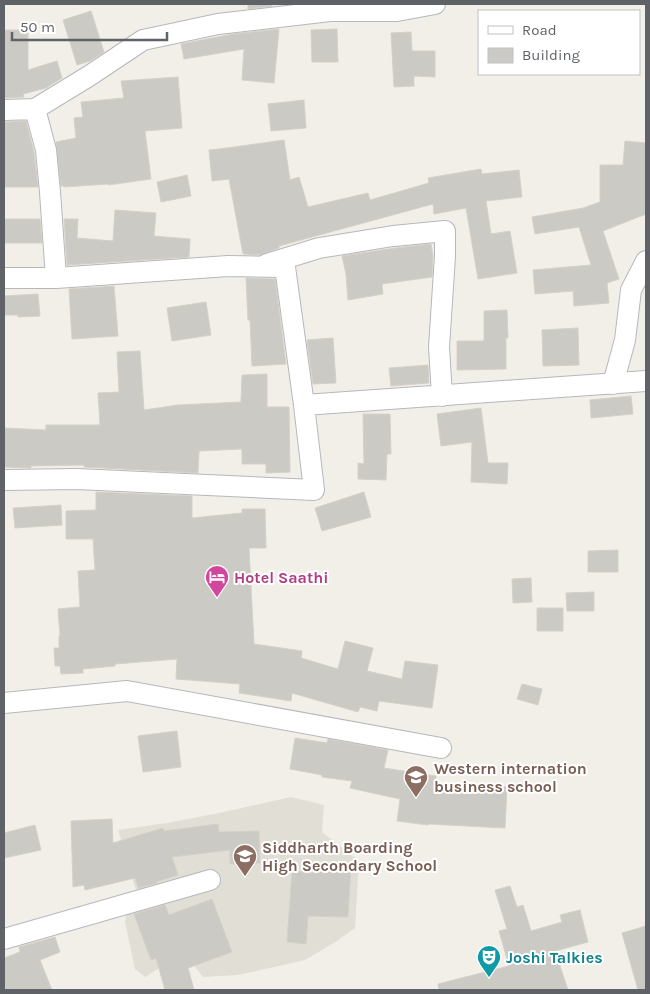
<svg xmlns="http://www.w3.org/2000/svg" width="650" height="994" font-family="Karla,sans-serif">
<style>
.education{fill:#e1ded6}
.building{fill:#cccac5;stroke:#d6d1c6}
.lines{fill:none;stroke-linecap:round;stroke-linejoin:round}
.street-casing{stroke:#b5b8bc;stroke-width:22}
.street{stroke:#fff;stroke-width:20}
.labels{text-anchor:middle;stroke-width:4;stroke-linejoin:round;paint-order:stroke}
.hotel-label{font-size:16px;font-weight:bold;fill:#b23c85;stroke:#fff;text-anchor:start}
.education-label{font-size:16px;font-weight:bold;fill:#785e54;stroke:#fff;text-anchor:start}
.culture-label{font-size:16px;font-weight:bold;fill:#0d838f;stroke:#fff;text-anchor:start}
</style>
<rect width="100%" height="100%" fill="#f1efe8"/>
<!-- education -->
<path class="education" d="M291,797L324,805L322,832L359,861L355,928L337,941L305,960L238,975L203,977L184,953L145,977L135,969L125,922L128,906L137,894L118,830L167,823L224,812Z"/>
<!-- building -->
<path class="building" d="M248,4H272V6L248,9Z
M91,11L104,52L90,61L77,65L63,20Z
M279,29L274,83L242,80L244,49L184,59L181,44L233,34Z
M337,29L338,62H312L311,30Z
M4,30H28V70L57,61L62,78L46,88L23,94L24,97L4,98Z
M411,32L412,51H435V77L414,76V86L394,87L391,33Z
M178,77L182,128L145,131L151,179L108,185V184L64,187V186H61L56,142L76,138L74,118L83,117L81,102L124,98L121,81Z
M304,100L306,128L271,131L268,104Z
M26,121L34,152L38,187H4V122Z
M284,140L290,180L299,177L308,207L368,193L370,200L429,183L428,178L481,169L482,174L519,170L522,197L486,201L491,234L510,231L517,273L478,279L466,208L434,214L433,204L279,246V248L260,255L243,254L229,179L212,181L209,150L227,148Z
M625,141L646,143V214L603,231L619,279L607,283L609,303L574,306L573,291L535,294L533,270L591,265L579,227L535,234L532,217L583,208L600,202V165H623Z
M187,175L191,196L161,202L157,182Z
M115,210L156,213L154,236L190,239L189,257L67,265L64,219H78L77,238L113,241Z
M4,219H40L42,243H4Z
M431,244L433,256L432,277L382,284L383,294L348,300L346,274L342,256L395,248Z
M246,278L275,279L286,364L252,366L250,320H248Z
M114,286L118,336L72,339L69,289Z
M38,294L40,316L18,317V315H4V296Z
M206,302L211,335L172,341L167,308Z
M507,310L508,338H506V369L457,370V341H484V311Z
M578,328L579,365L543,366L542,330Z
M333,338L336,383L313,384L307,340Z
M140,351L144,410L178,405L241,402L242,375L267,374V407H289L290,472L266,473V464H242V449L199,451L198,473L84,467V465L31,466V468L4,467V428L46,430V425H100L98,393L119,392L117,352Z
M428,365L429,383L391,386L389,368Z
M631,396L633,414L591,418L590,400Z
M481,408L488,463H508L507,484L471,482L472,442L441,446L437,414Z
M363,414H390L391,454H387L386,480L358,479V463L364,464Z
M96,492L192,496V518L242,513V509H265L266,548H249L254,644L302,651L301,658L338,669L345,641L373,648L367,671L402,679L405,661L438,665L432,708L379,701L377,711L360,707L358,712L292,693L291,701L239,693L240,684L176,679L177,659L115,664V666L83,669V673L61,674L60,666H55L54,648H59V636H60L58,609L80,607L78,571L95,570L93,539H66V511L96,510Z
M364,492L371,517L322,531L315,508Z
M61,505L62,525L15,528L13,508Z
M618,550V572H588V551Z
M531,578L532,602L513,603L512,579Z
M594,592V611H567L566,593Z
M537,608H563V631H537Z
M522,684L542,689L538,705L517,699Z
M177,731L181,767L143,772L138,736Z
M295,738L327,743L328,739L388,750L384,768L436,776L435,783L507,787L505,828L429,824L428,825L397,821L400,799L350,788L352,781L322,777V775L290,769Z
M112,819L113,843L163,828L164,831L218,824L219,832L259,831L260,863L230,864V850L172,857L178,875L156,882L157,883L138,888L135,878L85,890L84,885L73,887L71,821Z
M35,825L41,850L4,858V833Z
M316,865L351,866L348,917L308,916L306,944L287,942L292,871L315,873Z
M510,886L517,907L523,905L531,931L562,922L560,915L580,910L588,942L555,951L568,990H439L438,984L509,966L499,931L507,929L495,890Z
M212,899L232,952L188,968L194,990H165L156,958L151,960L134,914L165,905L169,915Z
M646,926V990H638L622,933Z
M55,937L60,952L40,960L52,990H4V958L20,952L19,947Z"/>
<g class="lines">
<!-- street casing -->
<g class="street-casing">
<path id="street" d="M35,109L46,150L50,192L56,278
M4,110L35,109L89,76L143,40L218,24L330,11H397L435,4
M267,264L319,248L393,236L445,231V256L439,347L442,396
M4,278H56L228,266L285,267L304,405
M613,384L625,340L631,290L646,261
M4,480L77,479L314,490L304,405L646,381
M4,703L127,691L441,748
M4,939L210,880"/>
</g>
<!-- street -->
<use href="#street" class="street"/>
</g>
<!-- icons -->
<defs>
<g id="hotel-pin" transform="scale(1.25)"><path d="M0 17L-7.5 6A9.5 9.5 0 1 1 7.5 6Z" fill="#d1479c" stroke="#fff"/><path d="M-6-4.5h1.5V1H6V5H4.5V3h-9V5H-6ZM-4 0a1.8 1.8 0 1 1 3.6 0ZM.5 0V-2.5h3Q6-2.5 6 0Z" fill="#fff"/></g>
<g id="school-pin" transform="scale(1.25)"><path d="M0 17L-7.5 6A9.5 9.5 0 1 1 7.5 6Z" fill="#8d6e63" stroke="#fff"/><path d="M0-5L7-2L0 1L-7-2ZM-4 1L0 2.5L4 1V4Q0 6-4 4Z" fill="#fff"/></g>
<g id="theatre-pin" transform="scale(1.25)"><path d="M0 17L-7.5 6A9.5 9.5 0 1 1 7.5 6Z" fill="#0f9aa8" stroke="#fff"/><path d="M-5-5.5Q0-4 5-5.5V0Q5 5 0 6Q-5 5-5 0ZM-3.3-2.5H-1v1.5H-3.3ZM1-2.5H3.3v1.5H1ZM-2.8 1Q0 5.5 2.8 1Z" fill="#fff"/></g>
</defs>
<g fill-rule="evenodd">
<use href="#hotel-pin" x="217" y="577"/>
<use href="#school-pin" x="416" y="777"/>
<use href="#school-pin" x="245" y="856"/>
<use href="#theatre-pin" x="489" y="957"/>
</g>
<g class="labels">
<!-- hotel labels -->
<g class="hotel-label">
<text x="234" y="583">Hotel Saathi</text>
</g>
<!-- education labels -->
<g class="education-label">
<text x="434" y="774">Western internation<tspan x="434" dy="18">business school</tspan></text>
<text x="262" y="853">Siddharth Boarding<tspan x="262" dy="18">High Secondary School</tspan></text>
</g>
<!-- culture labels -->
<g class="culture-label">
<text x="506" y="963">Joshi Talkies</text>
</g>
</g>
<!-- border -->
<rect width="650" height="994" fill="none" stroke="#5f6368" stroke-width="10"/>
<!-- legend -->
<rect x="478" y="10" width="162" height="65" fill="#ffffff" stroke="#bfc1c3"/>
<rect x="488" y="26" width="25" height="8" fill="#ffffff" stroke="#bfc1c3"/>
<text x="522" y="35" font-size="15" fill="#5f6368">Road</text>
<rect x="488" y="48" width="25" height="15" fill="#cccac5" stroke="#bfc1c3"/>
<text x="522" y="60" font-size="15" fill="#5f6368">Building</text>
<!-- scale -->
<path d="M12 32v8h155v-8" fill="none" stroke="#5f6368" stroke-width="2.5"/>
<text x="20" y="32" font-size="15" fill="#5f6368" stroke="#ffffff" stroke-width="4" paint-order="stroke">50 m</text>
</svg>
